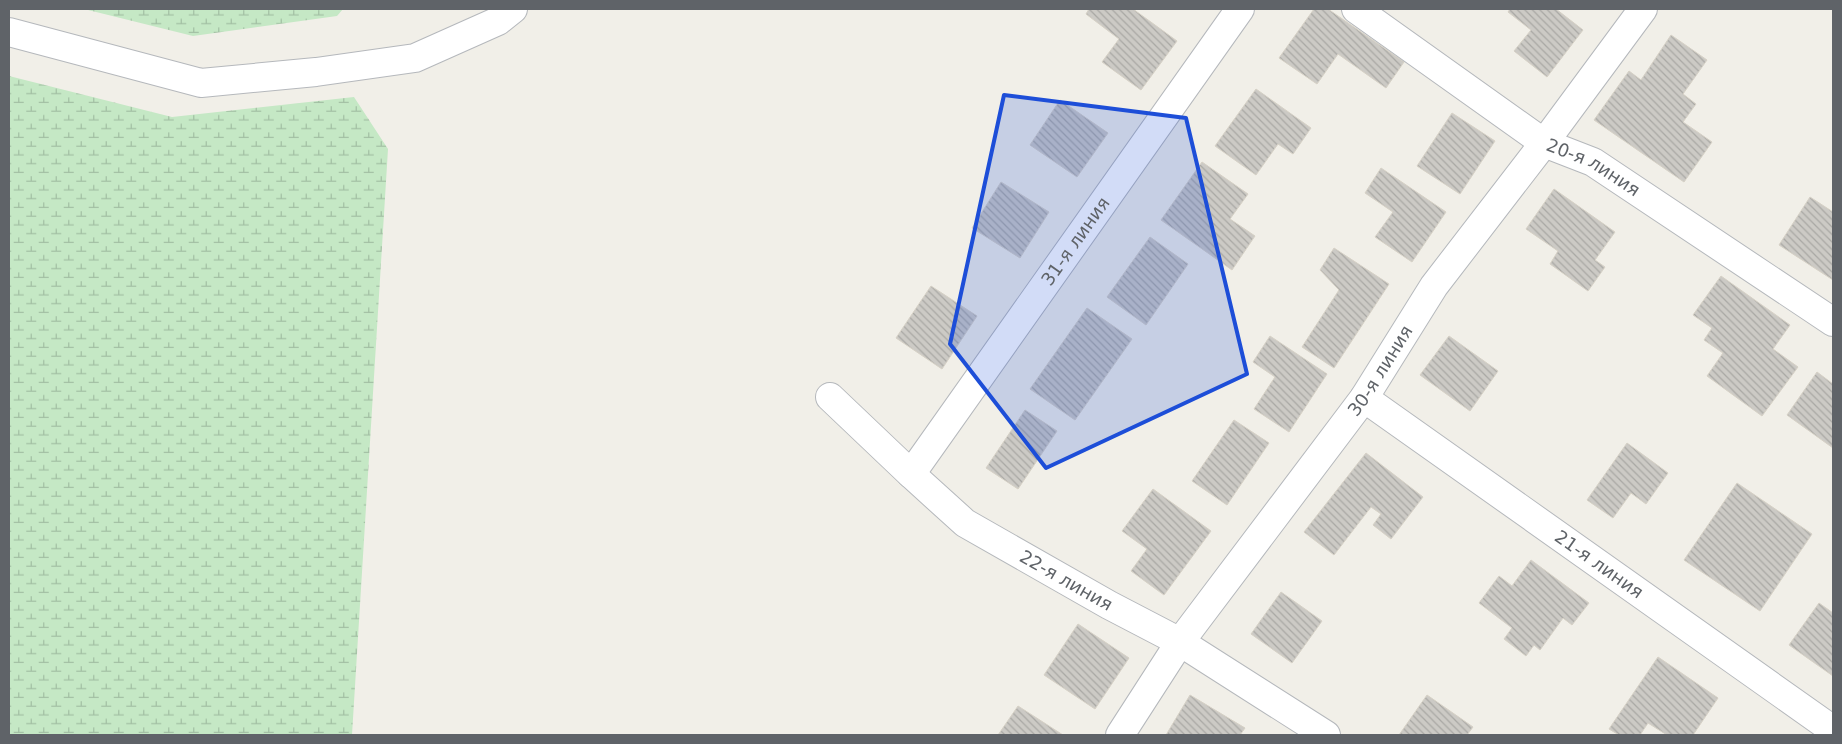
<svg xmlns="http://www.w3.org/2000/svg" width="1842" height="744" font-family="'DejaVu Sans',sans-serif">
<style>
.wetland{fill:url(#wetland-marsh)}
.building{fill:url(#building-back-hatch);stroke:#d6d1c6}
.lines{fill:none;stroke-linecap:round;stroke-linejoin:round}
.minor-casing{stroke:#b5b8bc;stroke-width:30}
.minor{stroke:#fff;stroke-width:28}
.marked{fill:#1d4ed8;fill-opacity:0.2;stroke:#1d4ed8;stroke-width:4;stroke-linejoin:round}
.labels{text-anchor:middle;stroke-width:4;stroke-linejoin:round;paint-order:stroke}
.street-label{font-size:18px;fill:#5f6368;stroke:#fff}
</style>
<defs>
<pattern id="wetland-marsh" width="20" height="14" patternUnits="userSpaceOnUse" patternTransform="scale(1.25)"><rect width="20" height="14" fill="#c5e8c5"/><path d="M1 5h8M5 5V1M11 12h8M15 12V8" fill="none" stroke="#a3c0a4"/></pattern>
<pattern id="building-back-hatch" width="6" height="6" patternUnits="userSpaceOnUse" patternTransform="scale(1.25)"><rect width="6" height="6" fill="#cccac5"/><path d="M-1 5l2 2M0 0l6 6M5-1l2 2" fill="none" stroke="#a9a8a4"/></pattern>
</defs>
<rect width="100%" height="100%" fill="#f1efe8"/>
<!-- wetland -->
<path class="wetland" d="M84,9H343L337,16L193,36Z
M9,76L172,117L354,97L388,149L352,735H9Z"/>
<!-- building -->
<path class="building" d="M1089,9H1133L1177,41L1141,90L1102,62L1119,39L1086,14Z
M1314,9H1328L1404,62L1386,88L1338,54L1317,84L1279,58Z
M1510,9H1556L1583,30L1547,77L1514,51L1531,30L1508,12Z
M1671,35L1707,60L1683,94L1696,104L1683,122L1712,142L1684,182L1594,120L1629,71L1641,80Z
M1256,89L1311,128L1293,154L1278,144L1256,175L1215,146Z
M1060,100L1108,133L1077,177L1030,145Z
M1452,113L1495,141L1460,194L1417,166Z
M1202,162L1248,194L1230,219L1255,236L1232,270L1161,220Z
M1381,168L1446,212L1412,262L1375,237L1393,212L1365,193Z
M1001,182L1049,212L1020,258L972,228Z
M1554,189L1615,232L1595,260L1605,267L1588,291L1550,264L1558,251L1526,229Z
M1810,197L1833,212V280L1779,245Z
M1150,237L1188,264L1146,325L1107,297Z
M1334,248L1389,284L1334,368L1302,347L1339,290L1320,270Z
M1721,276L1790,325L1773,349L1798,367L1762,416L1707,376L1723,353L1704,340L1712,328L1693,315Z
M931,286L977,316L942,369L896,338Z
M1087,308L1132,339L1075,420L1030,389Z
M1270,336L1327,374L1289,432L1254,409L1275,377L1253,362Z
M1449,336L1498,371L1470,411L1420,375Z
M1817,372L1833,384V448L1787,415Z
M1025,410L1057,431L1018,489L986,468Z
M1234,420L1269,443L1227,505L1192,481Z
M1627,443L1668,473L1646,504L1631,493L1613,518L1587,500Z
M1366,453L1423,497L1391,539L1373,525L1381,514L1371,507L1334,555L1304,532Z
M1737,483L1812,534L1760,611L1684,560Z
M1153,489L1211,531L1164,595L1131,571L1147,549L1122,531Z
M1531,560L1589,603L1572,625L1563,618L1540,650L1534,645L1526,656L1504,639L1512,628L1479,603L1499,576L1512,586Z
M1281,592L1322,621L1292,663L1251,634Z
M1819,603L1833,613V676L1789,645Z
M1078,624L1129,658L1095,709L1044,675Z
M1658,657L1718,698L1693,735H1667L1648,723L1640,735H1619L1609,729Z
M1190,695L1245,728L1240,735H1166Z
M1427,695L1473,727L1467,735H1399Z
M1018,706L1063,735H998Z"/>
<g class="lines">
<!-- minor casing -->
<g class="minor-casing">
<g id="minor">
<path id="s1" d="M1356,9L1544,143L1593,162L1833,322"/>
<path d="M9,32L201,83L316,72L415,58L498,21L513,9"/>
<path id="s2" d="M830,397L911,474L965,523L1109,605L1180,642L1326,735"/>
<path id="s3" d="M1364,398L1833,730"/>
<path id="s4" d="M911,474L1240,9"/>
<path id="s5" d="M1120,735L1180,642L1364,398L1434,286L1544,143L1643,9"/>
</g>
</g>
<!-- minor -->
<use href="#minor" class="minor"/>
</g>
<!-- marked area -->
<path class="marked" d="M1004,95L1186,118L1247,374L1046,468L950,344Z"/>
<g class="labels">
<!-- street labels -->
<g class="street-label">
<text dy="6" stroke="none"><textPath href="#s1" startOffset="286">20-я линия</textPath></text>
<text dy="6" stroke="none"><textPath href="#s4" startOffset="285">31-я линия</textPath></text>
<text dy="6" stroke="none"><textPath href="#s5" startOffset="448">30-я линия</textPath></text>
<text dy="6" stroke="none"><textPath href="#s3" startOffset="288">21-я линия</textPath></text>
<text dy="6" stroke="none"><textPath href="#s2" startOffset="301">22-я линия</textPath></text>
</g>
</g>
<!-- border -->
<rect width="1842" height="744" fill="none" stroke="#5f6368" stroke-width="20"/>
</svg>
